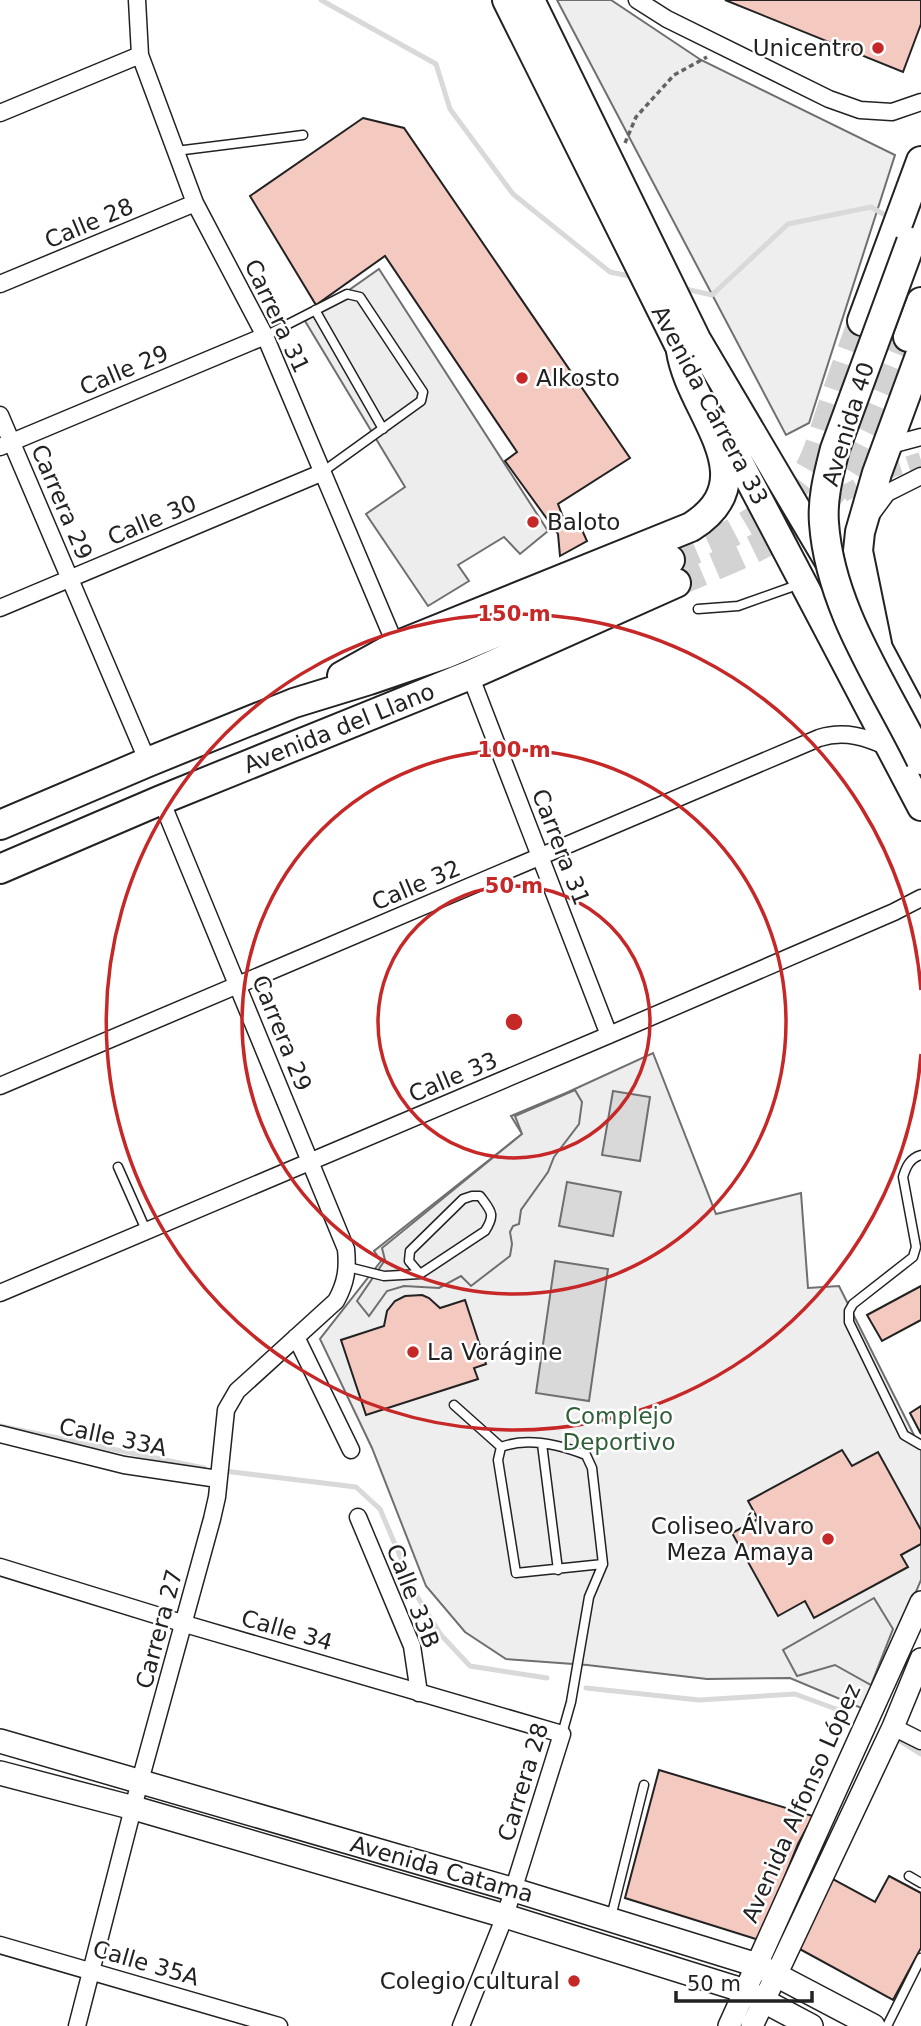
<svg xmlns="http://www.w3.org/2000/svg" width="921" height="2026" font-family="'DejaVu Sans',sans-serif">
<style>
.green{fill:#eee;stroke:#6f6f6f;stroke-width:2}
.parking{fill:#ededed;stroke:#6f6f6f;stroke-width:2}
.water{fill:#d9d9d9;stroke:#6f6f6f;stroke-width:2}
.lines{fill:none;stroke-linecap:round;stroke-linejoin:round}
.stream{stroke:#d9d9d9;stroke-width:5}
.building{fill:#f3c9c0;stroke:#222;stroke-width:2}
.minor-tunnel{stroke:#d3d3d3;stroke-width:16;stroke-dasharray:16 8;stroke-linecap:butt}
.trunk-tunnel{stroke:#d3d3d3;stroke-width:28;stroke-dasharray:28 14;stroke-linecap:butt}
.service-casing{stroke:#222;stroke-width:11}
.minor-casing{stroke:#222;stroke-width:19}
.tertiary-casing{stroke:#222;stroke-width:24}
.secondary-casing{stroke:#222;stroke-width:26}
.primary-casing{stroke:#222;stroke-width:30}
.trunk-casing{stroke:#222;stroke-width:32}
.path{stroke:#646464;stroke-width:3.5;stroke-dasharray:5 3.5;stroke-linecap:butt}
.service{stroke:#fff;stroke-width:8}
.minor{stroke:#fff;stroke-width:16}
.tertiary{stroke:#fff;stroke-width:21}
.secondary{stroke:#fff;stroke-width:23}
.primary{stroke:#fff;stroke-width:26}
.trunk{stroke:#fff;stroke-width:28}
.trunk-bridge-casing{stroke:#222;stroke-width:32;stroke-linecap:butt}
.trunk-bridge{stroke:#fff;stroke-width:28}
.ring{fill:none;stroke:#c62828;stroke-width:3.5}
.poi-dot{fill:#c62828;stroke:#fff;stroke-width:2.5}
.labels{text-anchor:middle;stroke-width:5;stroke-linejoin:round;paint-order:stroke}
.poi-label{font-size:23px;fill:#222;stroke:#fff;text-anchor:end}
.street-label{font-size:23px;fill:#222;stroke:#fff}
.park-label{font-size:23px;fill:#2f5e38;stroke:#fff}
.centre{fill:#c62828;stroke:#fff;stroke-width:3.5}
.ring-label{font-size:21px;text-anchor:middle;font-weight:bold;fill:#c62828;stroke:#fff;stroke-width:5;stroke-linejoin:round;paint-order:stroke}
</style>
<rect width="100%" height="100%" fill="#fff"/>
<!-- green -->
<path class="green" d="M557,0H611L701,60L895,155L809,423L786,435Z
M653,1053L716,1214L801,1193L808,1288L839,1286L921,1449V1580L866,1710L790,1678L707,1679L587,1665L506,1659L465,1632L426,1586L372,1448L320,1339L381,1261L374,1251L522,1134L511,1116L566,1093Z"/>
<!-- parking -->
<path class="parking" d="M379,269L548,531L520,554L504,537L458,565L469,581L428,606L366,514L405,487L305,321Z
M575,1090L582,1102L579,1124L554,1157L548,1172L521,1210L519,1224L513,1226L510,1232L512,1244L510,1256L471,1286L461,1276L439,1288L404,1286L387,1291L369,1316L357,1301L385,1260L382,1248L522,1134L515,1116Z
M874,1598L893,1629L871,1685L835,1665L797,1676L783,1650Z"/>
<!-- water -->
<path class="water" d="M613,1091L650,1097L640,1161L602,1155Z
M567,1182L621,1192L613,1236L559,1226Z
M555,1261L608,1269L589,1401L536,1393Z"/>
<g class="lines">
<!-- stream -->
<path class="stream" d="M321,0L436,64L450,109L513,194L610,272L634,277
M681,288L712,295L788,224L871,207L890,218
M0,1426L204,1468
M224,1471L356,1487L380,1509L417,1596L441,1635L470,1666L547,1678
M586,1688L699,1700L795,1694L847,1713
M900,1741L921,1754"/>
</g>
<!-- building -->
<path class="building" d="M725,0H921V24L903,72Z
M363,118L404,128L630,458L558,504L566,525L578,521L587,541L560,556L558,534L505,461L517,452L385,256L316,305L250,196Z
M921,1286V1320L882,1341L867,1315Z
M422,1295L429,1298L440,1308L465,1300L486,1364L474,1368L478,1379L366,1415L341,1340L384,1326L387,1311L395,1301L405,1296Z
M921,1406V1434L910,1413Z
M842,1450L852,1466L878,1452L921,1530V1544L901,1555L908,1567L814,1618L805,1601L778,1616L732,1533L758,1519L748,1501Z
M659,1770L813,1816L798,1844L759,1940L625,1898Z
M889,1876L921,1893V1948L893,2000L796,1947L833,1879L875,1902Z"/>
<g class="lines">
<!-- minor-tunnel -->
<path class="minor-tunnel" d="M822,506L881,473L921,460"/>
<!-- trunk-tunnel -->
<path class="trunk-tunnel" d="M670,560C717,542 779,515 807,472C818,454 823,431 830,412C840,381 851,351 862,321
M676,583C723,562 774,545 814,511C856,476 887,388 908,337"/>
<!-- service casing -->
<g class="service-casing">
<path id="service" d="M176,151L303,135
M315,310L383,429
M265,336L347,294L360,297L423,392L421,401L321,473
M698,609L738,606L800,584
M921,1155C910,1158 906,1167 903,1177L916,1247L913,1257L853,1304L849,1311V1322L904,1435L921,1445
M118,1167L146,1230
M348,1267L384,1276L420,1274L485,1231C496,1214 491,1211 480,1196H472L463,1199L410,1251L409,1261L420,1274
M454,1405L501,1447C527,1437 560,1445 586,1455L592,1468L603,1564L589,1597L571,1702L562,1734
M542,1444L558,1570
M501,1447L498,1460L516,1573L603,1564
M909,1876L921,1883
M611,1917L644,1785
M887,2026L921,1958"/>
</g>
<!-- minor casing -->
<g class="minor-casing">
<path id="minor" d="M137,0L140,55L195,203L265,336L396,646
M637,0L667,19L829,99L860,110L892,112L921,102
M0,113L140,55
M0,284L195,203
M0,415L148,762
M887,446L921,437
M0,447L265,336
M873,512L887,493L921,476
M0,608L321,473
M470,675L609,1035
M0,1086L819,738C845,730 866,737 890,748
M0,1293L609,1035L894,912L921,898
M296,1337L351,1450
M0,1434L124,1465L218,1479
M358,1517L412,1646L419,1693
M0,1567L185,1624L562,1734L505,1916L461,2026
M893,1727L921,1741
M0,1945L279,2026
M77,2026L140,1781L212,1519L217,1497L226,1410L237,1391L336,1301C346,1283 348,1269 346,1249L161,800"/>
</g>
<!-- tertiary casing -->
<g class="tertiary-casing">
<path id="tertiary" d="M729,2026L921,1602
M752,2026L893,1727L921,1659"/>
</g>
<!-- secondary casing -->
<g class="secondary-casing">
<path id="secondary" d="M0,1741L514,1890L757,1965L873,2026
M0,1773L134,1808L505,1916L745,1991L811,2026"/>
</g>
<!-- primary casing -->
<g class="primary-casing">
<path id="primary" d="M506,0L690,369
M531,0L697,339L828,561
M720,425L921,807
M866,624L921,727"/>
</g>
<!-- trunk casing -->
<g class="trunk-casing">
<path id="trunk" d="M862,321L921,161
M908,337L921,302
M877,644L858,551L860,532L877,473L921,353
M342,676L396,646L691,527C769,478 690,412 681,351
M0,825L148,762L294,703L369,680L445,654L670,560
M0,869L161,800L470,675L676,583"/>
</g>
<!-- path -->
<path class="path" d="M625,143L636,117L674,75L707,57"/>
<!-- service -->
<use href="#service" class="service"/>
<!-- minor -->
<use href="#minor" class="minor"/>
<!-- tertiary -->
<use href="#tertiary" class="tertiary"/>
<!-- secondary -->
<use href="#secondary" class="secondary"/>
<!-- primary -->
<use href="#primary" class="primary"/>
<!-- trunk -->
<use href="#trunk" class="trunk"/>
<!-- trunk-bridge casing -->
<g class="trunk-bridge-casing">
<path id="trunk-bridge" d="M911,242L835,449C829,473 822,498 824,523C830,609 884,684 921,760"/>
</g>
<!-- trunk-bridge -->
<use href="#trunk-bridge" class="trunk-bridge"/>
</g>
<!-- distance rings -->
<g class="ring">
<circle cx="514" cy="1022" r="136"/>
<circle cx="514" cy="1022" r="272"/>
<path d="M921 1054A408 408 0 1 1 921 990"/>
</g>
<!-- markers -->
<g class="poi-dot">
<circle cx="878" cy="48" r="7"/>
<circle cx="522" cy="378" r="7"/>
<circle cx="533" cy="522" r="7"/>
<circle cx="413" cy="1352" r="7"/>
<circle cx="828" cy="1539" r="7"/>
<circle cx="574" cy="1981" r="7"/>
</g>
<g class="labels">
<!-- poi labels -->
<g class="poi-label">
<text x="864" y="56">Unicentro</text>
<text x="536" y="386" text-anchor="start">Alkosto</text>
<text x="547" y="530" text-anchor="start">Baloto</text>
<text x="427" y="1360" text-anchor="start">La Vorágine</text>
<text x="814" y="1534">Coliseo Álvaro<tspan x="814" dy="26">Meza Amaya</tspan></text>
<text x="560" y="1989">Colegio cultural</text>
</g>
<!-- street labels -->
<g class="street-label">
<text transform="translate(89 223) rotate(-23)" y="8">Calle 28</text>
<text transform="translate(277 316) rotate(65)" y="8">Carrera 31</text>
<text transform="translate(124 370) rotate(-23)" y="8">Calle 29</text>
<text transform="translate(710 405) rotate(62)" y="8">Avenida Carrera 33</text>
<text transform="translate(848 424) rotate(-73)" y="8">Avenida 40</text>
<text transform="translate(62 502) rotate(67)" y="8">Carrera 29</text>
<text transform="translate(152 520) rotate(-23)" y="8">Calle 30</text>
<text transform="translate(339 728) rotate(-22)" y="8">Avenida del Llano</text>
<text transform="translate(561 847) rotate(69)" y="8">Carrera 31</text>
<text transform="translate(416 885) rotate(-23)" y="8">Calle 32</text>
<text transform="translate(282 1033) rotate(68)" y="8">Carrera 29</text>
<text transform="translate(453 1077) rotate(-23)" y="8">Calle 33</text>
<text transform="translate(113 1437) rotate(12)" y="8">Calle 33A</text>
<text transform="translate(413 1596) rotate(69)" y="8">Calle 33B</text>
<text transform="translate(159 1629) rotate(-75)" y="8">Carrera 27</text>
<text transform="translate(287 1630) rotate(16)" y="8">Calle 34</text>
<text transform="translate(523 1782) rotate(-73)" y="8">Carrera 28</text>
<text transform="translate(801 1803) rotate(-66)" y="8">Avenida Alfonso López</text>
<text transform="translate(442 1869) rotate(16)" y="8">Avenida Catama</text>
<text transform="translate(146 1963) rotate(16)" y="8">Calle 35A</text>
</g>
<!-- park labels -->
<g class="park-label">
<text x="619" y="1424">Complejo<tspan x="619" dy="26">Deportivo</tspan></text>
</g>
</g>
<circle cx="514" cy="1022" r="10" class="centre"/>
<g class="ring-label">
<text x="514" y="621">150 m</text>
<text x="514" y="757">100 m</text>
<text x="514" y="893">50 m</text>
</g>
<!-- scale -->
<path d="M676 1991v10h136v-10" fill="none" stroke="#222222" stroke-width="3.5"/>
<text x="687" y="1991" font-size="21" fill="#222222" stroke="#ffffff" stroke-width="5" paint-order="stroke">50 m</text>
</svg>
